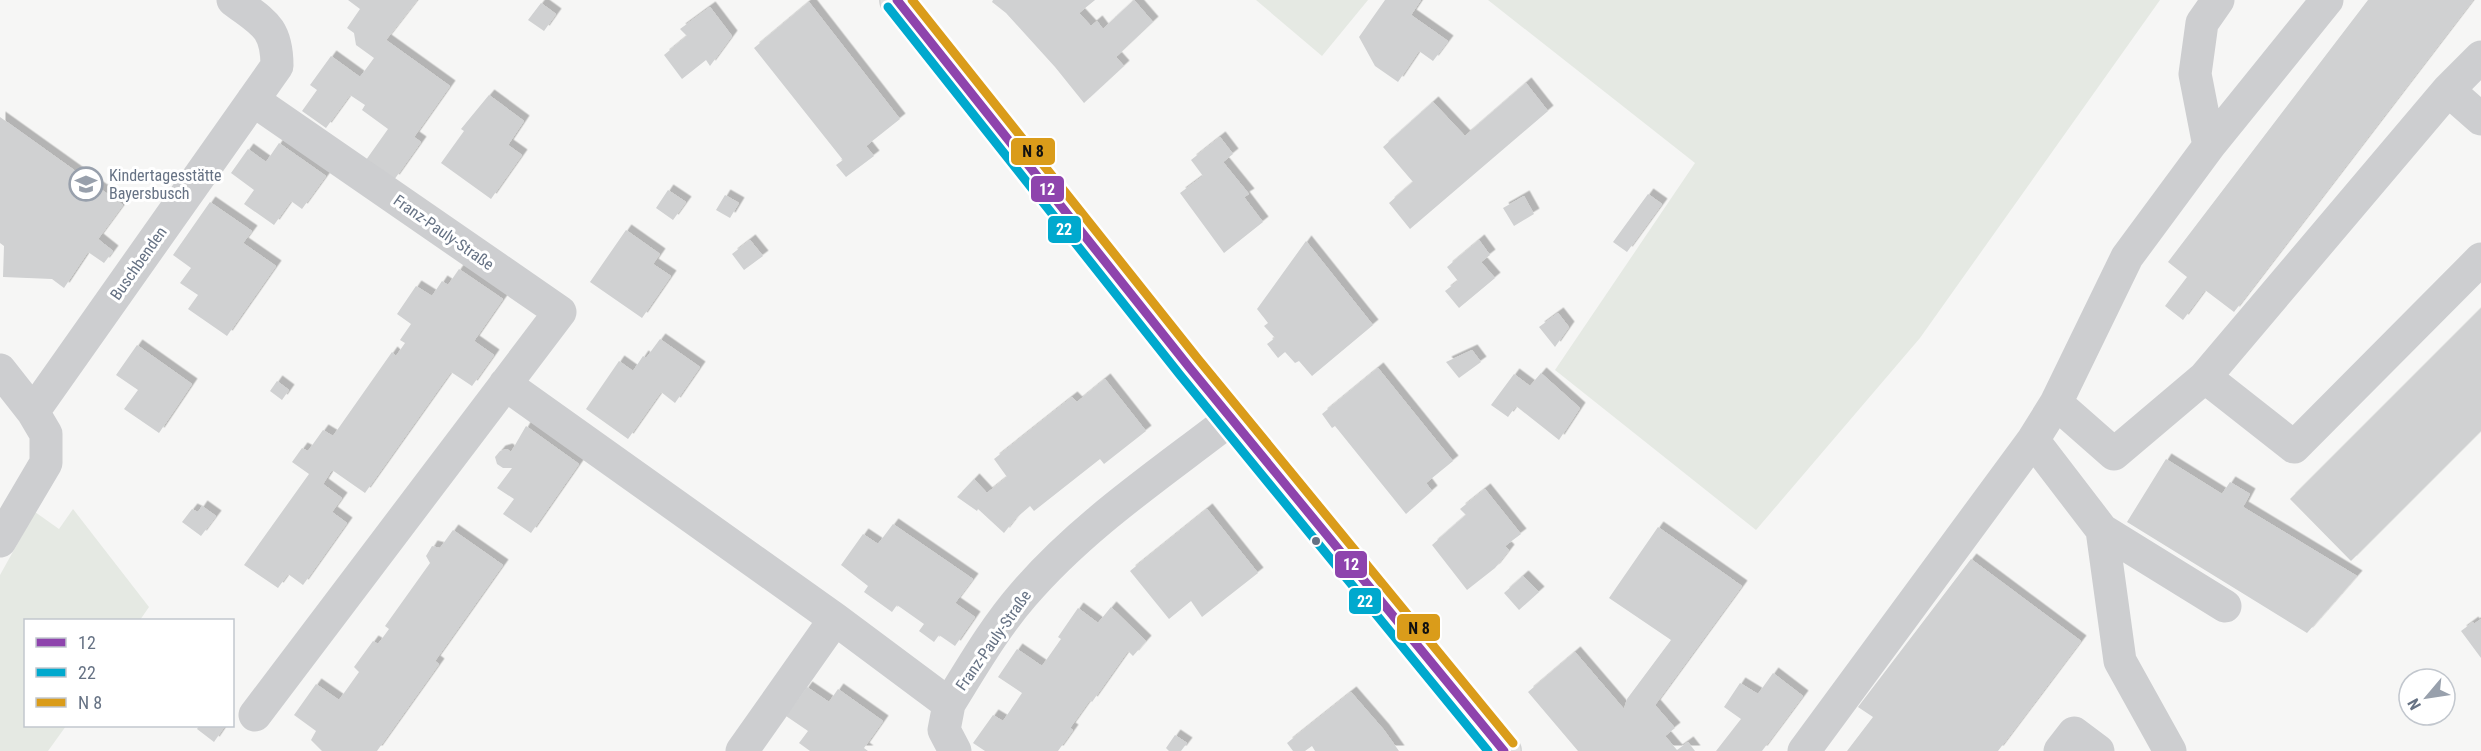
<svg xmlns="http://www.w3.org/2000/svg" width="2481" height="751" font-family="'Roboto Condensed',sans-serif">
<style>
.green{fill:#e5e9e3}
.building{fill:#d0d1d2;filter:url(#shadow)}
.lines{fill:none;stroke-linecap:round;stroke-linejoin:round}
.major-casing{stroke:#d3d4d4;stroke-width:36}
.minor{stroke:#cdced0;stroke-width:33}
.major{stroke:#e1e2e2;stroke-width:33}
.bus-1-casing{stroke:#fff;stroke-width:14}
.bus-2-casing{stroke:#fff;stroke-width:14}
.bus-3-casing{stroke:#fff;stroke-width:14}
.bus-1{stroke:#8e44ad;stroke-width:9}
.bus-2{stroke:#00a9ce;stroke-width:9}
.bus-3{stroke:#da9c1a;stroke-width:9}
.bus-dot{fill:#667284;stroke:#fff;stroke-width:2}
.labels{text-anchor:middle;stroke-width:6;stroke-linejoin:round;paint-order:stroke}
.poi-label{font-size:16px;fill:#667284;stroke:#fff;text-anchor:start}
.street-label{font-size:16px;fill:#667284;stroke:#fff}
.line-badge{stroke:#fff;stroke-width:2}
.badge-label{font-size:16px;text-anchor:middle;font-weight:bold;fill:#fff}
.pale-badge-label{font-size:16px;text-anchor:middle;font-weight:bold;fill:#111}
</style>
<defs>
<filter id="shadow"><feDropShadow dx="5.5" dy="-5.5" stdDeviation="0" flood-color="#0004"/></filter>
</defs>
<rect width="100%" height="100%" fill="#f6f6f5"/>
<!-- green -->
<path class="green" d="M1256,0H1368L1322,56Z
M1488,0H2160L1920,338L1756,530L1555,370L1695,163Z
M73,509L149,607L140,620H26V726H66L48,751H0V575L35,512L59,529Z"/>
<!-- building -->
<path class="building" d="M348,0H417L386,40L450,86L414,137L421,142L394,180L366,160L388,129L362,110L365,105L350,95L326,128L302,111L317,90L310,85L331,56L360,77L374,58L356,45L354,33L347,28L360,9Z
M993,0H1095L1079,13L1091,26L1097,21L1103,29L1134,0L1153,22L1116,57L1124,66L1084,103L1055,67L1006,13L992,2Z
M1385,0H1421L1411,15L1448,41L1433,61L1419,51L1398,82L1375,66L1359,37Z
M2368,0H2473L2234,312L2205,290L2183,320L2165,306L2187,277L2168,262Z
M809,2L900,119L866,146L874,156L846,177L836,165L843,160L754,48Z
M541,3L556,14L544,31L528,20Z
M710,7L732,36L710,66L706,60L682,79L664,55L687,36L680,29Z
M1526,83L1548,111L1410,229L1389,203L1413,182L1383,147L1433,102L1465,136Z
M489,95L524,121L508,145L522,155L491,199L441,163L464,131L461,129Z
M0,117L123,205L98,239L113,251L104,263L88,252L64,288L52,279L3,277L4,246L0,243Z
M1220,137L1233,154L1223,162L1249,194L1244,197L1263,222L1224,253L1180,193L1203,176L1191,160Z
M279,143L326,176L302,209L291,201L274,225L244,204L254,190L231,173L248,149L266,162Z
M668,190L686,202L673,220L656,208Z
M1648,194L1662,204L1627,252L1613,242Z
M725,195L739,203L730,218L716,210Z
M1524,196L1534,214L1514,226L1503,208Z
M210,202L252,231L243,243L276,266L227,336L188,309L198,295L180,283L191,268L173,255Z
M626,230L660,254L653,264L671,276L642,318L590,282Z
M750,240L763,256L744,270L732,254Z
M1479,240L1490,255L1481,262L1495,278L1459,308L1445,291L1458,281L1447,267Z
M1306,241L1373,325L1312,376L1299,361L1295,363L1285,352L1278,358L1267,344L1275,338L1264,326L1268,323L1257,309Z
M459,269L503,299L474,341L494,355L472,386L451,372L365,493L332,470L323,484L342,498L332,512L347,523L303,585L288,574L278,588L244,565L309,474L292,462L302,448L308,451L323,430L333,436L392,352L396,356L405,343L400,340L411,324L397,314L416,286L432,296L442,281L448,285Z
M2481,308V431L2351,561L2290,499Z
M1558,313L1569,327L1555,347L1539,327Z
M660,339L700,367L675,403L661,392L628,439L586,409L619,361L633,371L643,356L646,358Z
M137,345L192,384L159,433L124,409L138,390L116,375Z
M1472,350L1481,362L1459,378L1446,362Z
M1378,368L1453,461L1426,483L1432,491L1406,514L1335,426L1332,428L1322,414Z
M1541,373L1580,408L1559,440L1516,406L1508,417L1491,405L1514,374L1530,386Z
M1105,379L1146,431L1104,464L1100,459L1034,511L1030,506L1015,519L1004,533L978,509L977,511L957,497L974,479L987,493L1007,477L994,459L1072,397L1077,402Z
M277,381L289,390L282,400L270,391Z
M526,426L579,464L531,533L503,514L514,499L497,488L512,468H503L497,464L495,457L500,451L507,449L511,452Z
M2166,459L2222,494L2230,482L2250,494L2243,507L2357,576L2307,633L2127,522Z
M1485,489L1521,534L1505,546L1509,550L1495,568L1467,590L1432,545L1466,515L1460,509Z
M202,506L216,516L201,536L182,522L192,509L198,512Z
M1207,509L1258,573L1202,617L1191,601L1169,619L1130,571Z
M893,524L973,579L955,603L975,617L955,646L939,635L934,642L919,631L924,624L897,605L892,612L864,592L868,586L841,565L863,534L878,544Z
M1658,527L1742,586L1655,705L1675,728L1665,736L1677,750L1688,742L1695,751H1578L1528,692L1575,652L1624,709L1627,699L1671,640L1609,598Z
M453,530L503,565L435,661L439,664L377,751H322L311,740L316,731L294,715L316,684L339,700L359,672L354,667L373,641L378,644L389,629L385,626L430,563L426,556L432,546L440,548Z
M1971,559L2081,641L1998,751H1847L1873,717L1858,707Z
M1523,576L1539,592L1519,610L1504,593Z
M1111,607L1146,641L1133,656L1128,651L1092,702L1090,700L1070,728L1073,730L1058,751H985L973,743L993,715L1003,721L1022,693L998,677L1017,649L1042,666L1061,639L1058,637L1078,608L1098,623Z
M2481,619V658L2461,631L2473,622L2474,624Z
M1773,673L1803,696L1762,751H1716L1741,719L1724,707L1740,683L1758,694Z
M807,687L829,702L838,689L883,721L864,748L868,751H810L799,743L808,731L786,716Z
M1351,692L1384,730L1399,751H1315L1312,746L1305,751H1293L1287,743Z
M199,726H225L214,742L197,729Z
M1175,735L1187,743L1181,751H1169L1166,748Z"/>
<g class="lines">
<!-- major casing -->
<g class="major-casing">
<path id="major" d="M897,0L1189,367L1504,751"/>
</g>
<!-- minor -->
<path class="minor" d="M2448,90L2481,119
M253,100L560,312L255,715
M2209,146L2195,74L2202,23L2218,0
M0,370L33,412
M2205,377L2294,447L2481,259
M505,384L835,619L949,704C972,667 995,627 1023,595C1082,526 1160,474 1231,419
M2056,403L2114,454L2205,377L2448,90L2481,57
M2033,440L2102,530L2225,606
M2102,530L2120,661L2170,751
M0,541L46,463V434L33,412L277,66C277,26 262,22 233,0
M949,704L944,730L955,751
M742,751L835,619
M1804,751L2033,440L2056,403L2127,257L2209,146L2327,0
M2060,751L2074,733L2098,751"/>
<!-- major -->
<use href="#major" class="major"/>
<!-- bus-1 casing -->
<g class="bus-1-casing">
<path id="bus-1" d="M897,0L1189,367L1504,751"/>
</g>
<!-- bus-2 casing -->
<g class="bus-2-casing">
<path id="bus-2" d="M888,7L1180,375L1488,751"/>
</g>
<!-- bus-3 casing -->
<g class="bus-3-casing">
<path id="bus-3" d="M912,0L1198,359L1513,743"/>
</g>
<!-- bus-1 -->
<use href="#bus-1" class="bus-1"/>
<!-- bus-2 -->
<use href="#bus-2" class="bus-2"/>
<!-- bus-3 -->
<use href="#bus-3" class="bus-3"/>
</g>
<!-- icons -->
<defs>
<g id="school-ring" transform="scale(1.725)"><circle r="9.5" fill="#fff" stroke="#98a0ac" stroke-width="1.5"/><path d="M0-5L7-2L0 1L-7-2ZM-4 1L0 2.5L4 1V4Q0 6-4 4Z" fill="#98a0ac"/></g>
</defs>
<g fill-rule="evenodd">
<use href="#school-ring" x="86" y="184"/>
</g>
<!-- markers -->
<circle class="bus-dot" cx="1316" cy="541" r="5"/>
<g class="labels">
<!-- poi labels -->
<g class="poi-label">
<text x="109" y="181">Kindertagesstätte<tspan x="109" dy="18">Bayersbusch</tspan></text>
</g>
<!-- street labels -->
<g class="street-label">
<text transform="translate(444 232) rotate(35)" y="6">Franz-Pauly-Straße</text>
<text transform="translate(138 263) rotate(-55)" y="6">Buschbenden</text>
<text transform="translate(993 640) rotate(-55)" y="6">Franz-Pauly-Straße</text>
</g>
</g>
<g class="line-badge">
<rect x="1010" y="137" width="46" height="29" rx="6" fill="#da9c1a"/>
<rect x="1030" y="175" width="35" height="28" rx="6" fill="#8e44ad"/>
<rect x="1047" y="215" width="35" height="29" rx="6" fill="#00a9ce"/>
<rect x="1334" y="550" width="34" height="29" rx="6" fill="#8e44ad"/>
<rect x="1348" y="587" width="34" height="28" rx="6" fill="#00a9ce"/>
<rect x="1396" y="613" width="45" height="29" rx="6" fill="#da9c1a"/>
</g>
<g class="badge-label">
<text x="1047" y="195">12</text>
<text x="1064" y="235">22</text>
<text x="1351" y="570">12</text>
<text x="1365" y="607">22</text>
</g>
<g class="pale-badge-label">
<text x="1033" y="157">N 8</text>
<text x="1419" y="634">N 8</text>
</g>
<!-- legend -->
<rect x="24" y="619" width="210" height="108" fill="#ffffff" stroke="#c2c7ce" stroke-width="1.5"/>
<rect x="36" y="638" width="30" height="9" fill="#8e44ad" stroke="#c2c7ce" stroke-width="1.5"/>
<text x="78" y="649" font-size="18" fill="#667284">12</text>
<rect x="36" y="668" width="30" height="9" fill="#00a9ce" stroke="#c2c7ce" stroke-width="1.5"/>
<text x="78" y="679" font-size="18" fill="#667284">22</text>
<rect x="36" y="698" width="30" height="9" fill="#da9c1a" stroke="#c2c7ce" stroke-width="1.5"/>
<text x="78" y="709" font-size="18" fill="#667284">N 8</text>
<!-- north arrow -->
<g transform="translate(2427 697) rotate(241)"><circle r="28" fill="#ffffff" stroke="#c2c7ce" stroke-width="1.5"/>
<path d="M0-4.5L10 22L0 15L-10 22Z" fill="#98a0ac"/>
<text y="-9" font-size="16" font-weight="bold" text-anchor="middle" fill="#667284">N</text>
</g>
</svg>
